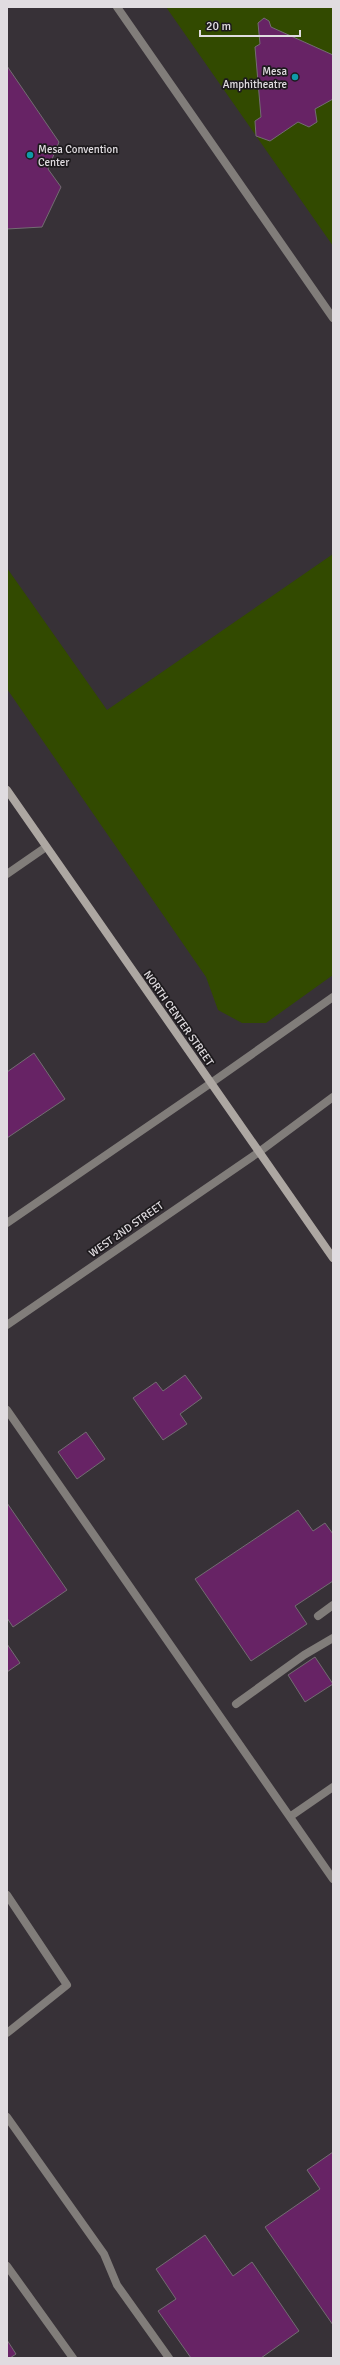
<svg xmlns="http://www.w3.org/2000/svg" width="340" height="2365" font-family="Signika,sans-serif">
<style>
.green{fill:#324a00}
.building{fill:#672365;stroke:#736c72}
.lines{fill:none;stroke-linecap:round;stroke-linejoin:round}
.lane{stroke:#817d7a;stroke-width:8}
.street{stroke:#817d7a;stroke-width:8}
.secondary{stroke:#ada7a2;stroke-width:8}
.culture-dot{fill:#0f9aa8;stroke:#1d1a1d;stroke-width:1.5}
.labels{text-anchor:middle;stroke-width:3.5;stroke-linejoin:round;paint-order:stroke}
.poi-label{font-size:11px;fill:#e0dce0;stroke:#1d1a1d;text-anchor:end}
.street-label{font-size:11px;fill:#e0dce0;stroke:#1d1a1d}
</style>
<rect width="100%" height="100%" fill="#373137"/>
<!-- green -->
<path class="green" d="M166,7H333V246Z
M333,554V975L266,1023H242L218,1010L206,977L7,689V568L107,710Z"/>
<!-- building -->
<path class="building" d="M264,18L269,21L271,27L333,55V99L315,109L317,122L309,127L298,122L270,141L256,136L255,121L261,117L255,47L260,44L258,23Z
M7,66L59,142L48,169L61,187L42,227L7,229Z
M34,1053L65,1099L7,1138V1072Z
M185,1375L202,1398L180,1414L187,1424L163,1440L133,1398L156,1382L163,1391Z
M86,1432L105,1459L77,1479L58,1452Z
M7,1503L67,1590L13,1627L7,1618Z
M298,1510L313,1531L325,1523L333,1534V1581L295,1606L307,1624L251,1661L195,1579Z
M7,1644L20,1663L7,1672Z
M315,1657L333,1684L305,1702L288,1675Z
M333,2152V2325L265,2227L320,2189L307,2170Z
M205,2235L233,2276L252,2262L299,2331L261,2358H191L158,2311L176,2299L156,2269Z
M7,2340L16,2354L10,2358H7Z"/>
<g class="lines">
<!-- lane -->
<path class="lane" d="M117,7L333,318
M7,874L46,847
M211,1083L333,997
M259,1152L333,1097
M7,1410L333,1879
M318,1616L333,1605
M236,1704L304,1655L333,1638
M291,1816L333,1787
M7,1895L67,1985L7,2033
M7,2117L104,2254L117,2285L169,2358
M7,2266L73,2358"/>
<!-- street -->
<path class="street" d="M7,1223L211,1083
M7,1325L259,1152"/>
<!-- secondary -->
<path class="secondary" d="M7,790L333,1258"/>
</g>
<!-- markers -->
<g class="culture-dot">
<circle cx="295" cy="77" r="4"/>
<circle cx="30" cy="155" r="4"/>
</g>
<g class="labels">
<!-- poi labels -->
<g class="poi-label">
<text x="287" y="75">Mesa<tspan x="287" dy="13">Amphitheatre</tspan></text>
<text x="38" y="153" text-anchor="start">Mesa Convention<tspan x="38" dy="13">Center</tspan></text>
</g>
<!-- street labels -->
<g class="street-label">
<text transform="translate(179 1018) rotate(55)" y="4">NORTH CENTER STREET</text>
<text transform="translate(126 1229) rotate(-35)" y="4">WEST 2ND STREET</text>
</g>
</g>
<!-- border -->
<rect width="340" height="2365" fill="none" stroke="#e0dce0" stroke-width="16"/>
<!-- scale -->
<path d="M200 30v6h100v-6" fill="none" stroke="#e0dce0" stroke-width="2"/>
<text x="206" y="30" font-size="12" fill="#e0dce0" stroke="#1d1a1d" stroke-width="3" paint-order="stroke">20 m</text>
</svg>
